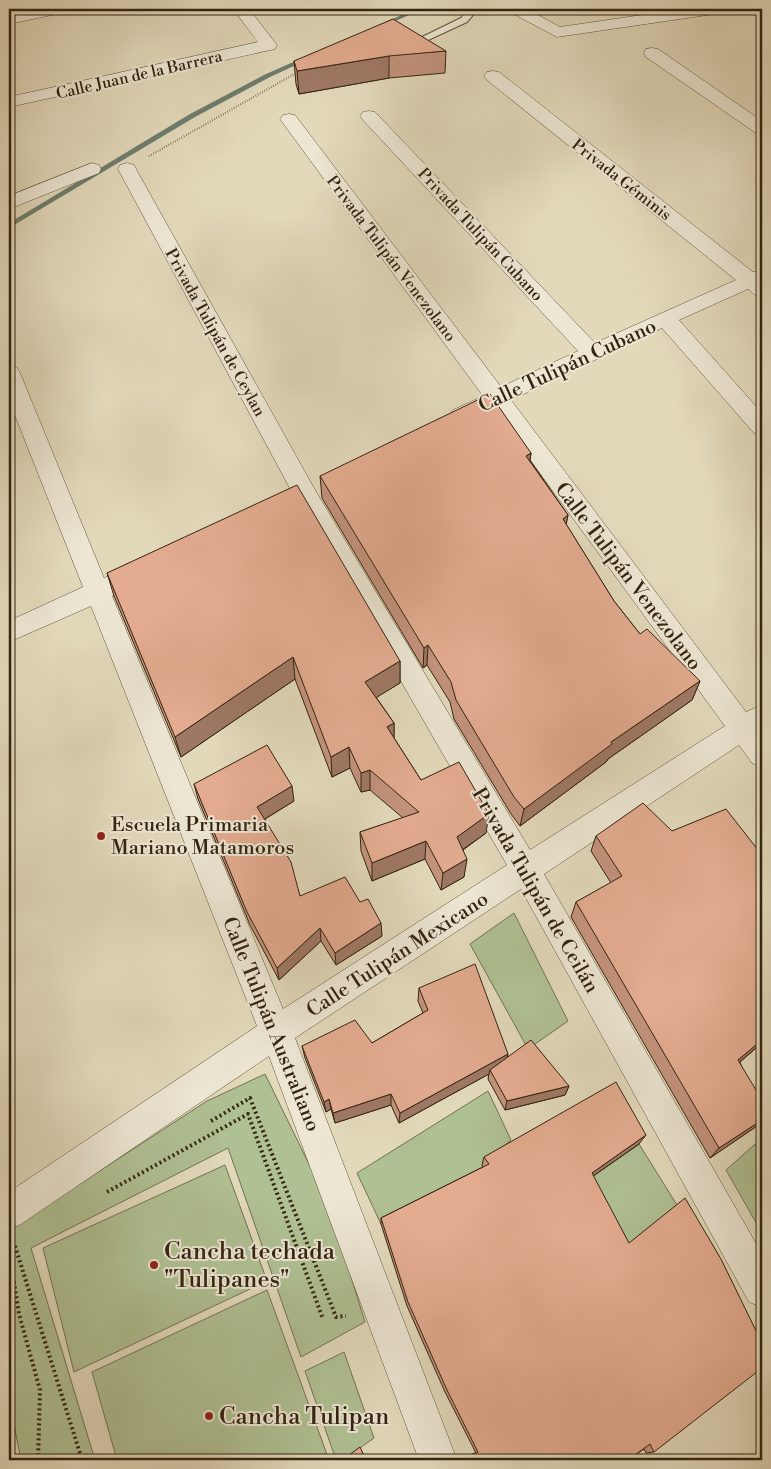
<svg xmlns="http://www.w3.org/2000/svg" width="771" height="1469" font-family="'Libre Bodoni',serif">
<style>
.green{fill:#afc093;stroke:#717252}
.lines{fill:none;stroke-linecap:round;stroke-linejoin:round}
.stream{fill:#6e7e6f;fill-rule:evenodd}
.service-casing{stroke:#5f513b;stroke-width:2}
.minor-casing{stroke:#5f513b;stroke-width:1}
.path-far1{stroke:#332410;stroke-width:2;stroke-dasharray:0.5 2;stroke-linecap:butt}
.path{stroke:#332410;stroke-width:4;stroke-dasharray:2 3;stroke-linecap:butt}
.service{fill:#ece6d3;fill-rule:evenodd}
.minor{fill:#ece6d3;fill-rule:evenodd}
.wall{fill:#c3937c;stroke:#332410}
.shaded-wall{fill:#9f7865;stroke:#332410}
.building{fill:#e3ab90;stroke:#332410}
.poi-dot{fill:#8f2418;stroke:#ece6d3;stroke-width:2}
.labels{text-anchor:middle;stroke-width:4;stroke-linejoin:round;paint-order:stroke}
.far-street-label{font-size:16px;fill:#332410;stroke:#ece6d3}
.street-label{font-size:20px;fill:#332410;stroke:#ece6d3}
.poi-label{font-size:20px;fill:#332410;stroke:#ece6d3;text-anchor:start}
.near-poi-label{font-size:24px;fill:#332410;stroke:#ece6d3;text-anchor:start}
</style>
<rect width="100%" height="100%" fill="#e2d9bb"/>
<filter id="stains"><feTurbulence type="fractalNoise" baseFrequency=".004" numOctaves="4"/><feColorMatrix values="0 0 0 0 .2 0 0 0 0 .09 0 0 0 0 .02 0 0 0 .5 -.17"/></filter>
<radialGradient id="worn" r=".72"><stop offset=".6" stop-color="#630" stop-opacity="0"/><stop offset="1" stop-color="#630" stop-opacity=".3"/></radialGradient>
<!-- green -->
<path class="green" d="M514,913L568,1021L528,1049L470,944Z
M265,1074L328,1203L365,1322L301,1357L228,1148L31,1248L95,1460H21L9,1400V1230L207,1101Z
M488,1091L511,1140L482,1165L520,1227L451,1190L381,1224L357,1173Z
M762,1138V1233L726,1170Z
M639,1144L677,1205L623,1249L575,1189Z
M225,1165L267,1281L74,1372L43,1248Z
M267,1290L329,1460H117L92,1372Z
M344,1352L374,1438L343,1460H336L305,1371Z"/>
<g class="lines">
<!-- stream -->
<path class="stream" d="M415,9H423L384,26L379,25Z
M307,56L310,58L309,59L270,77L195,117L9,228V223L190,114L266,74Z"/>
<!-- service casing -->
<g class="service-casing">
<path id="service" d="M468,9H478L467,22L426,41H420L418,39L461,18Z"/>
</g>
<!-- minor casing -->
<g class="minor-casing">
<path id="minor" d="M37,9H68L66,12L9,24V14Z
M233,9H249L277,45L275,49L9,107V97L258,42Z
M508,9H527L560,27L683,9H722L720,12L714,14L557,37L510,12Z
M652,48L658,49L762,121V134L756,133L646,57L644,53L646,49Z
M493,71L499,72L753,272L762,270V296L755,295L748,289L679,320L762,413V435L754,433L662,328L511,400L746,712L762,705V730L760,731L762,734V767L752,763L739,745L544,874L762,1254V1307L749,1302L521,889L295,1038L457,1460H419L269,1056L21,1224L9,1229V1192L257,1026L91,606L9,642V621L83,587L9,400V366L17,368L20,373L104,578L112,575L121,578L125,585L121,592L112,596L283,1009L507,865L293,494L118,169L120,165L127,163L134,165L136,169L315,490L530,850L725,726L493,409C480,415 467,424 453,420L450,415L453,410L483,396L280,119L283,115L289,114L295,115L501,387L578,351L363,120L360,116L363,112L369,111L375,112L595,343L736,280L487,80L484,76L487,72Z
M92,163L99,165L101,169L99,173L9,209V196Z"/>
</g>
<!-- path-far1 -->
<path class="path-far1" d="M149,156L298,72"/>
<!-- path -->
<path class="path" d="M211,1121L250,1098L336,1317L346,1316
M107,1192L248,1114L323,1319
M15,1246L82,1460
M9,1252L19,1314L40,1390L38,1460"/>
<!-- service -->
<use href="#service" class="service"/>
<!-- minor -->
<use href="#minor" class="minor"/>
</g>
<!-- wall -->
<path class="wall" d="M446,51L445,73L389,78L299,94L296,84L294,61Z
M531,453L530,460L568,515L566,524L614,601L640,634L700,681L692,700L608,759L606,762L520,826L511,814L454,719L450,702L427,665L423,668L322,498L320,476Z
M107,573L400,661V683L376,697L394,723V738L421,780L486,833L463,850L464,877L441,890L425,859L372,881L361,851L360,832L403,818L370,790L361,792L350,768L332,777L295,679L181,757L114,596Z
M194,784L294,801L265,819L300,896L360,902L382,936L336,965L321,941L279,980L250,925L198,799Z
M672,831L762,855V1043L740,1062L760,1124L710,1158L571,917L576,902L611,883L591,851L596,836Z
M419,988L508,1054L507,1058L569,1086L565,1095L505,1110L488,1079L489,1074L399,1123L391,1105L335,1123L331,1109L326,1112L305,1058L302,1046L372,1043L423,1013L418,1001Z
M639,1144L593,1176L654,1452L646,1453L644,1449L628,1460H466L465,1457L476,1453L445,1392L407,1306L381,1224V1218L483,1167L482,1165L484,1157Z"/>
<!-- shaded-wall -->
<path class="shaded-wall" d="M389,56V78L299,94L297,71Z
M531,453L528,475L526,456Z
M568,515L564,536L563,519Z
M428,645L427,665L423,668L424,648Z
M293,657L295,679L181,757L175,737Z
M400,661V683L366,704L365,682Z
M700,681L692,700L608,759L606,762L520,826L524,809L611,742Z
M394,723V744L387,727Z
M349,747L350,768L332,777L331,757Z
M370,770V790L361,792V773Z
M292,786L294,801L260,822L257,807Z
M489,814L486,833L455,855L457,837Z
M426,841L425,859L372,881V863Z
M467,859L464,877L441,890L443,873Z
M381,923L382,936L336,965L335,953Z
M320,928L321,941L279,980L277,968Z
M762,1040V1043L728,1072L738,1060Z
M508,1054L504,1066L490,1070L489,1074L399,1123L400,1113Z
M569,1086L565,1095L505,1110L507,1101Z
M391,1094V1105L335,1123L333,1113Z
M329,1099L331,1109L326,1112L324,1102Z
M762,1120V1122L760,1124L710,1158L719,1148Z
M646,1135L639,1144L586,1181L592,1173Z"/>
<!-- building -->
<path class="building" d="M393,19L446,51L389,56L297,71L294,61Z
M490,394L531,453L526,456L568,515L563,519L614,601L640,634L647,629L700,681L611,742L612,744L524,809L514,797L456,700L451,682L428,645L424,648L320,476Z
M297,485L400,661L365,682L394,723L387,727L421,780L459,762L489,814L457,837L467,859L443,873L426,841L372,863L360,832L419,812L370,770L361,773L349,747L331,757L293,657L175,737L107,573Z
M267,745L292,786L257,807L291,862L300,896L345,877L360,902L368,899L381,923L335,953L320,928L277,968L247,912L194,784Z
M643,803L672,831L726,809L762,855V1040L738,1060L762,1100V1120L719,1148L576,902L622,876L596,836Z
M475,964L508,1054L400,1113L391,1094L333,1113L329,1099L324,1102L302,1046L355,1020L372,1043L428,1010L419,988Z
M531,1040L569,1086L507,1101L490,1070Z
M616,1082L646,1135L592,1173L629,1243L685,1198L721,1259L762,1343V1368L654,1452L650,1444L628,1460H469L467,1456L478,1452L447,1390L408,1302L381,1218L489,1164L484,1157Z
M360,1447L366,1460H342Z"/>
<!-- markers -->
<g class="poi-dot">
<circle cx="101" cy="836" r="5"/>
<circle cx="154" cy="1265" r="5"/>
<circle cx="209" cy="1416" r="5"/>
</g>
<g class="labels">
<!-- far-street labels -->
<g class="far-street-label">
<text transform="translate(139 74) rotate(-13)" y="6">Calle Juan de la Barrera</text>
<text transform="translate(622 179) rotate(38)" y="6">Privada Géminis</text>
<text transform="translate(481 234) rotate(47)" y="6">Privada Tulipán Cubano</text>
<text transform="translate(392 258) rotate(53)" y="6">Privada Tulipán Venezolano</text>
<text transform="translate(216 332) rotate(61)" y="6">Privada Tulipán de Ceylan</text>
</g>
<!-- street labels -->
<g class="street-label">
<text transform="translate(567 365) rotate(-25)" y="7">Calle Tulipán Cubano</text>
<text transform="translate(629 576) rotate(53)" y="7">Calle Tulipán Venezolano</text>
<text transform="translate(536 890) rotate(60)" y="7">Privada Tulipán de Ceilán</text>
<text transform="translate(397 954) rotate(-33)" y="7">Calle Tulipán Mexicano</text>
<text transform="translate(272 1024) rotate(68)" y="7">Calle Tulipán Australiano</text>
</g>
<!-- poi labels -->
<g class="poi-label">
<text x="111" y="831">Escuela Primaria<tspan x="111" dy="23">Mariano Matamoros</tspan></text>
</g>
<!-- near-poi labels -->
<g class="near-poi-label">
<text x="164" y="1259">Cancha techada<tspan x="164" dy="28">"Tulipanes"</tspan></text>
<text x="219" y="1424">Cancha Tulipan</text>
</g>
</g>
<!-- margin -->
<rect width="771" height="1469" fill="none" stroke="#e2d9bb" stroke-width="30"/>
<rect x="10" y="10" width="751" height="1449" fill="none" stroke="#332410" stroke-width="2.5"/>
<rect x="15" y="15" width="741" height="1439" fill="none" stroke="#332410"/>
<rect width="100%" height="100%" filter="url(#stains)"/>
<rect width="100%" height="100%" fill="url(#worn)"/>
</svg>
